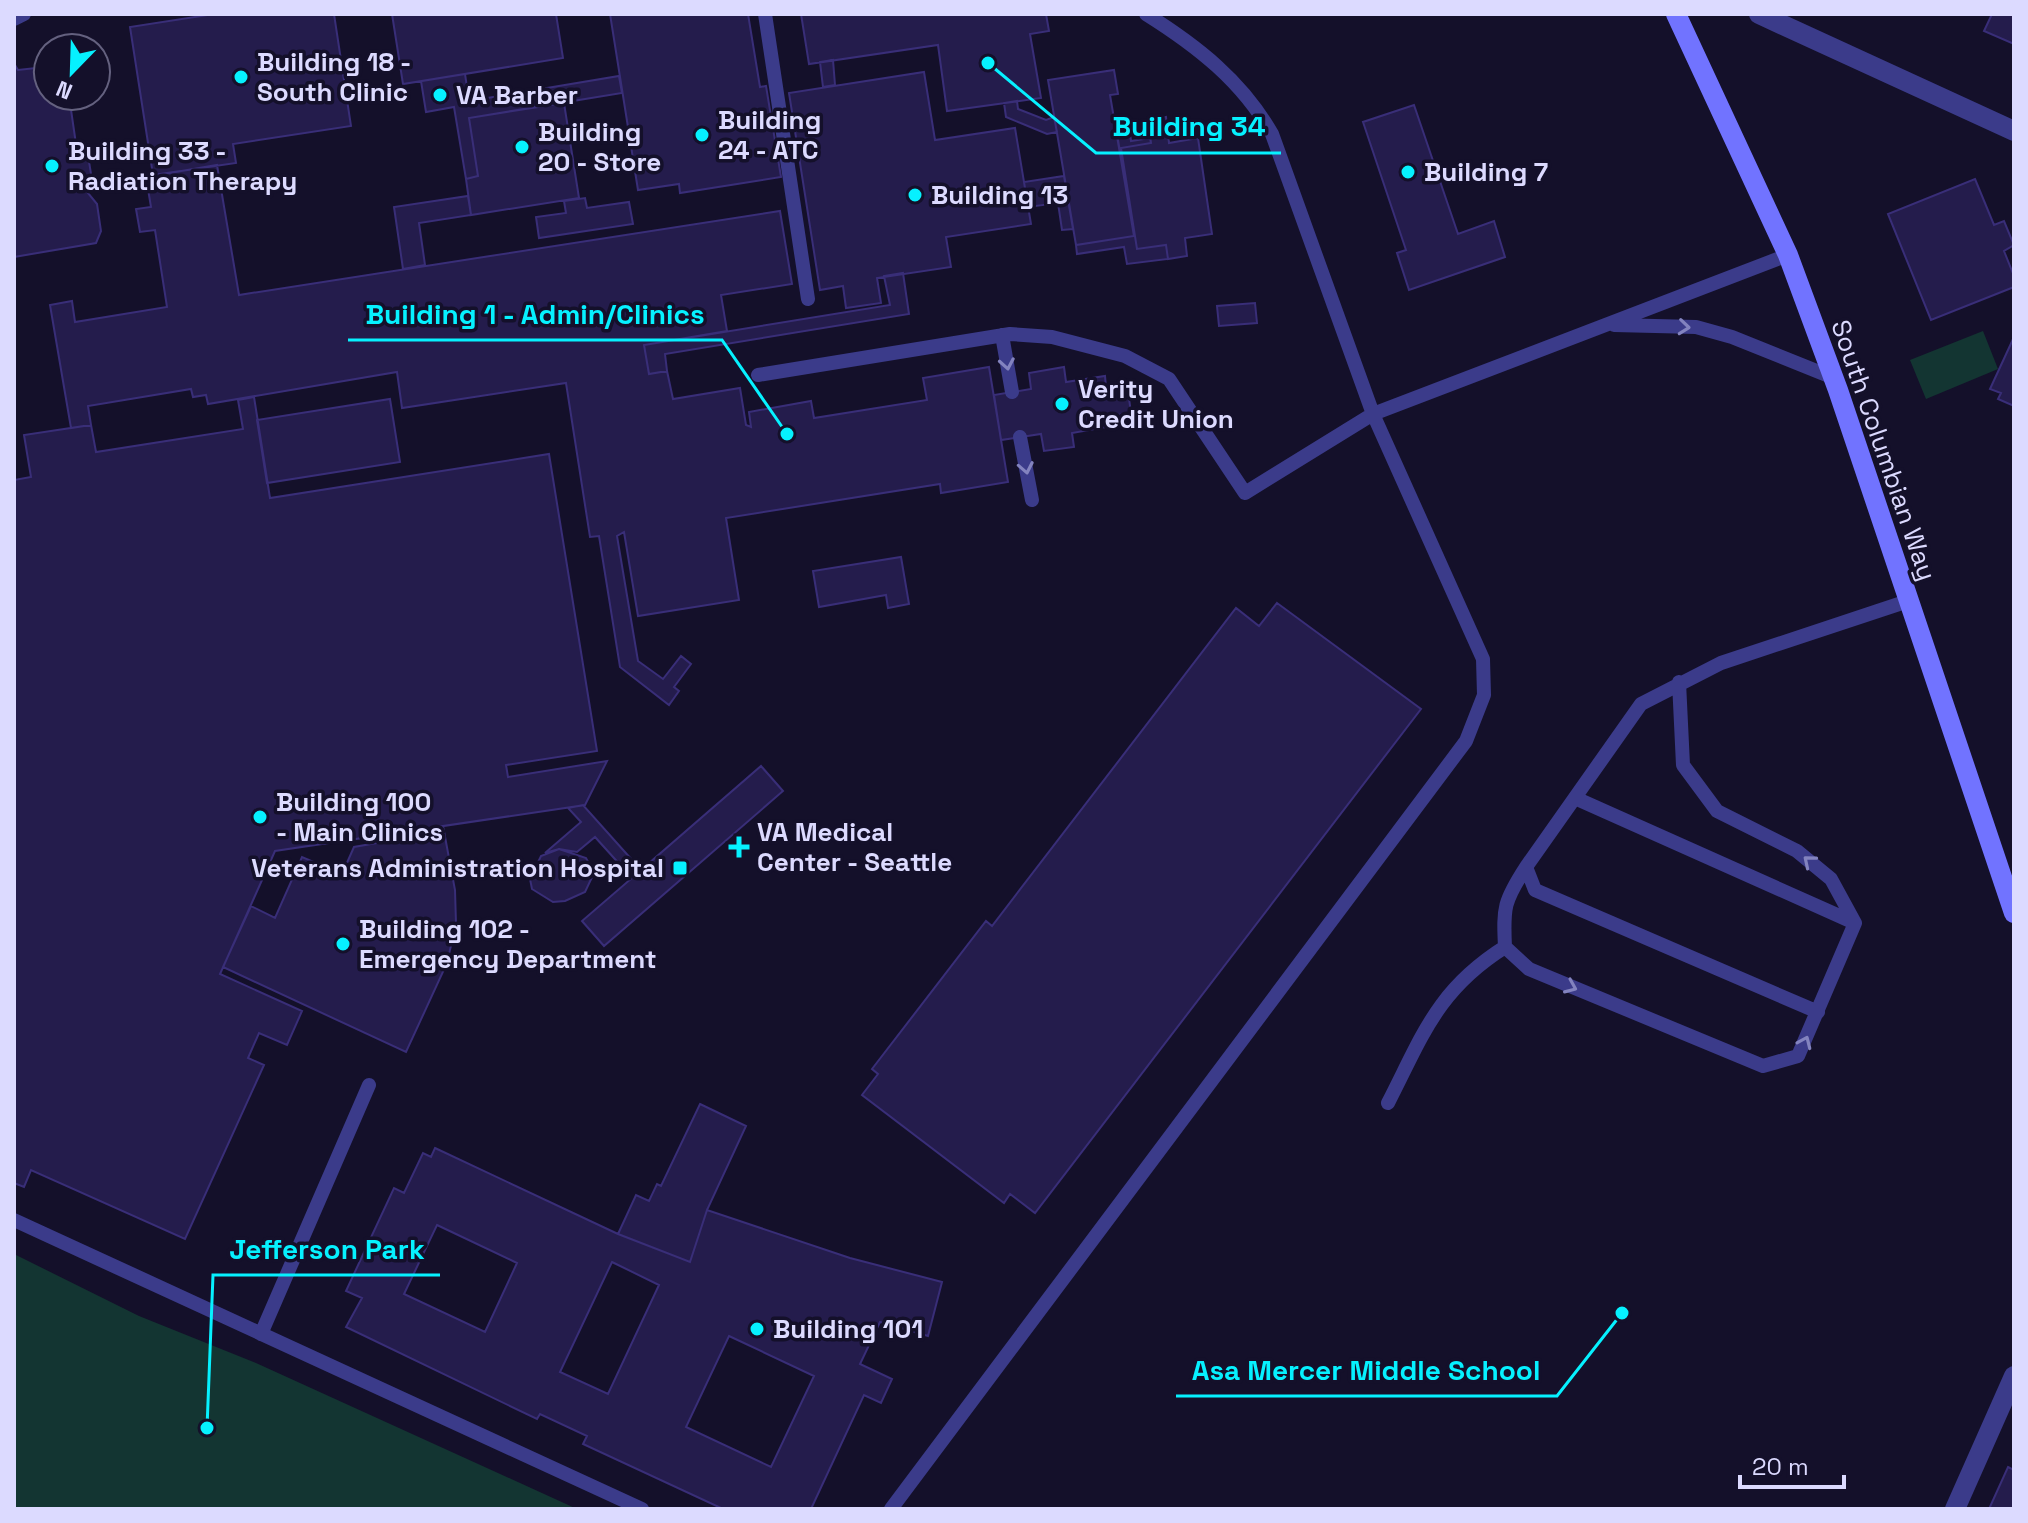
<svg xmlns="http://www.w3.org/2000/svg" width="2028" height="1523" font-family="'Space Grotesk',sans-serif">
<style>
.green{fill:#133532}
.building{fill:#241c4c;stroke:#392e78;stroke-width:2;fill-rule:evenodd}
.lines{fill:none;stroke-linecap:round;stroke-linejoin:round}
.lane{stroke:#3b3b8a;stroke-width:14}
.street{stroke:#3b3b8a;stroke-width:20}
.secondary{stroke:#7173ff;stroke-width:20}
.oneway{stroke:#8383bf}
.poi-dot{fill:#06f1ff;stroke:#14102a;stroke-width:3}
.labels{text-anchor:middle;stroke-width:7;stroke-linejoin:round;paint-order:stroke}
.poi-label{font-size:26px;font-weight:bold;fill:#dcdaff;stroke:#14102a;text-anchor:start}
.street-label{font-size:26px;fill:#dcdaff;stroke:#14102a}
.leader{fill:none;stroke:#06f1ff;stroke-width:3}
.callout-dot{fill:#06f1ff;stroke:#14102a;stroke-width:3}
.callout-label{font-size:28px;text-anchor:middle;font-weight:bold;fill:#06f1ff;stroke:#14102a;stroke-width:7;stroke-linejoin:round;paint-order:stroke}
</style>
<rect width="100%" height="100%" fill="#14102a"/>
<!-- green -->
<path class="green" d="M1983,331L1998,369L1926,399L1910,360Z
M14,1254L139,1316L256,1363L577,1509H14Z"/>
<!-- building -->
<path class="building" d="M214,14H334L351,126L233,144L236,163L153,175L130,27Z
M392,14H556L563,58L403,84Z
M610,14H748L760,87L766,86L781,177L680,193L679,184L638,190Z
M801,14H1046L1049,31L1030,34L1041,98L947,111L938,45L809,64Z
M1992,14H2014V44L1984,31Z
M833,60L835,85L823,87L820,62Z
M15,65L18,70L36,68L48,71V96H69L77,151L87,149L92,180L83,187L97,204L101,231L96,243L14,257Z
M1114,70L1118,94L1110,95L1134,236L1076,245L1048,80Z
M924,72L935,140L1015,128L1031,224L946,237L951,267L877,278L881,303L846,308L843,286L820,290L789,93Z
M465,74L469,101L619,76L622,93L469,118L478,176L466,179L454,107L426,112L421,81Z
M1017,101L1018,109L1046,120L1054,117L1057,132L1047,134L1006,117L1004,103Z
M564,103L579,198L471,215L466,179L478,176L469,118Z
M1414,105L1458,234L1494,221L1505,257L1409,290L1397,253L1406,250L1363,122Z
M1166,117L1169,143L1198,138L1212,234L1185,238L1187,256L1168,259L1166,245L1137,249L1121,148L1151,143L1148,120Z
M1129,126L1131,141L1150,138L1151,143L1121,148L1137,249L1166,245L1168,259L1127,264L1124,247L1077,254L1076,245L1134,236L1116,128Z
M217,165L239,295L780,211L792,284L721,295L727,331L644,345L649,374L667,371L673,399L740,388L746,425L751,427L749,412L811,401L814,418L927,400L923,378L989,367L1008,482L941,493L940,484L726,518L739,600L638,616L624,532L617,536L638,661L663,679L681,656L691,664L674,687L679,691L669,705L620,667L599,536L590,537L566,383L402,408L397,372L208,404L206,395L193,397L191,389L88,406L91,425L71,428L50,305L72,301L75,322L167,307L155,230L140,232L136,209L151,207L146,177Z
M1064,176L1073,229L1062,230L1058,203L1028,207L1024,182Z
M1975,179L1994,225L2004,221L2014,245L2004,251L2014,276V287L1931,320L1888,214Z
M468,196L471,215L419,223L425,265L403,269L394,207Z
M585,198L587,208L629,202L633,224L539,238L536,217L566,213L564,201Z
M903,273L909,314L665,354L667,371L649,374L644,345L890,305L884,276Z
M1255,303L1257,323L1219,326L1217,306Z
M2014,337V406L1998,399L2001,393L1990,389Z
M1064,367L1066,382L1105,376L1106,387L1127,384L1131,413L1110,416L1112,426L1072,433L1074,447L1044,451L1041,434L1001,440L994,395L1031,389L1029,373Z
M254,397L270,498L549,454L597,751L506,765L508,777L607,761L585,805L275,851L220,974L302,1011L287,1045L259,1033L248,1058L264,1065L185,1239L31,1170L24,1187L14,1183V480L31,477L24,435L91,425L96,452L243,429L238,400Z
M390,399L400,462L267,483L257,420Z
M901,557L909,604L888,608L886,595L819,607L813,571Z
M1277,603L1421,709L1035,1213L1010,1194L1004,1203L862,1095L878,1074L872,1069L986,921L992,926L1236,608L1259,626Z
M761,766L783,791L604,946L582,921L632,878L595,837L577,852L559,849L545,853L581,822L568,808L583,805L641,870Z
M443,826L455,890L456,924L447,963L406,1052L223,967L251,906L275,918L302,857L342,874L354,847L400,839L399,832Z
M559,849L586,858L594,873L585,892L565,901L553,902L532,889L530,879L541,856Z
M700,1104L746,1126L707,1210L690,1262L618,1234L636,1195L649,1201L657,1184L661,1186Z
M435,1148L618,1234L690,1262L707,1210L850,1258L942,1282L928,1336L880,1322L860,1364L892,1379L881,1403L864,1395L811,1509H723L583,1444L587,1436L540,1414L537,1419L346,1327L362,1298L346,1291L394,1188L404,1193L423,1153L431,1157ZM437,1225L517,1263L485,1332L404,1294ZM612,1262L659,1285L608,1394L560,1372ZM729,1336L814,1376L771,1467L686,1427Z
M2008,1467L2014,1470V1509H1989Z"/>
<g class="lines">
<!-- lane -->
<path class="lane" d="M765,14L808,299
M14,19L24,14
M1614,325L1696,327L1732,337L1834,378
M1002,335L1012,392
M758,375L1010,334L1052,337L1125,356L1169,379L1245,493L1373,414L1788,255
M1020,437L1032,500
M1679,682L1683,765L1717,811L1797,851L1831,879L1855,923
M1575,798L1855,923
M1526,867C1504,901 1503,907 1505,947L1529,969L1763,1066L1798,1056L1855,923
M1818,1012L1535,890L1526,867L1641,704L1721,663L1908,601
M1388,1103C1423,1035 1437,990 1505,947
M14,1220L642,1509
M261,1334L369,1085
M891,1509L1466,741L1484,695L1483,659L1373,414L1272,134C1242,81 1197,46 1146,14"/>
<!-- street -->
<path class="street" d="M1759,14L2014,131
M1955,1509L2014,1376"/>
<!-- secondary -->
<path class="secondary" d="M1676,14L1788,255L1838,390L2014,913"/>
</g>
<!-- one-way arrows -->
<defs><path id="oneway-chevron" d="M-2-3.5L2.5 0L-2 3.5" fill="none" stroke-width="1.6" stroke-linecap="round" stroke-linejoin="round" transform="scale(2)"/></defs>
<g class="oneway">
<use href="#oneway-chevron" transform="translate(1684 327) rotate(6)"/>
<use href="#oneway-chevron" transform="translate(1007 364) rotate(80)"/>
<use href="#oneway-chevron" transform="translate(1026 468) rotate(79)"/>
<use href="#oneway-chevron" transform="translate(1809 861) rotate(-140)"/>
<use href="#oneway-chevron" transform="translate(1571 987) rotate(23)"/>
<use href="#oneway-chevron" transform="translate(1805 1042) rotate(-66)"/>
</g>
<!-- markers -->
<g class="poi-dot">
<circle cx="241" cy="77" r="8"/>
<circle cx="440" cy="95" r="8"/>
<circle cx="702" cy="135" r="8"/>
<circle cx="522" cy="147" r="8"/>
<circle cx="52" cy="166" r="8"/>
<circle cx="1408" cy="172" r="8"/>
<circle cx="915" cy="195" r="8"/>
<circle cx="1062" cy="404" r="8"/>
<circle cx="260" cy="817" r="8"/>
<path d="M735 835h8v8h8v8h-8v8h-8v-8h-8v-8h8z"/>
<rect x="672" y="860" width="16" height="16" rx="4"/>
<circle cx="343" cy="944" r="8"/>
<circle cx="757" cy="1329" r="8"/>
</g>
<g class="labels">
<!-- poi labels -->
<g class="poi-label">
<text x="257" y="71">Building 18 -<tspan x="257" dy="30">South Clinic</tspan></text>
<text x="456" y="104">VA Barber</text>
<text x="718" y="129">Building<tspan x="718" dy="30">24 - ATC</tspan></text>
<text x="538" y="141">Building<tspan x="538" dy="30">20 - Store</tspan></text>
<text x="68" y="160">Building 33 -<tspan x="68" dy="30">Radiation Therapy</tspan></text>
<text x="1424" y="181">Building 7</text>
<text x="931" y="204">Building 13</text>
<text x="1078" y="398">Verity<tspan x="1078" dy="30">Credit Union</tspan></text>
<text x="276" y="811">Building 100<tspan x="276" dy="30">- Main Clinics</tspan></text>
<text x="757" y="841">VA Medical<tspan x="757" dy="30">Center - Seattle</tspan></text>
<text x="664" y="877" text-anchor="end">Veterans Administration Hospital</text>
<text x="359" y="938">Building 102 -<tspan x="359" dy="30">Emergency Department</tspan></text>
<text x="773" y="1338">Building 101</text>
</g>
<!-- street labels -->
<g class="street-label">
<text transform="translate(1884 450) rotate(71)" y="9">South Columbian Way</text>
</g>
</g>
<!-- callouts -->
<path class="leader" d="M988 63L1096 153H1281M787 434L722 340H348M207 1428L213 1275H440M1622 1313L1557 1396H1176"/>
<g class="callout-dot">
<circle cx="988" cy="63" r="8"/>
<circle cx="787" cy="434" r="8"/>
<circle cx="207" cy="1428" r="8"/>
<circle cx="1622" cy="1313" r="8"/>
</g>
<g class="callout-label">
<text x="1189" y="136">Building 34</text>
<text x="535" y="324">Building 1 - Admin/Clinics</text>
<text x="327" y="1259">Jefferson Park</text>
<text x="1366" y="1380">Asa Mercer Middle School</text>
</g>
<!-- border -->
<rect width="2028" height="1523" fill="none" stroke="#dcdaff" stroke-width="32"/>
<!-- north arrow -->
<g transform="translate(72 72) rotate(203)"><circle r="38" fill="#14102a" stroke="#64617f" stroke-width="2"/>
<path d="M0-6L14 30L0 20L-14 30Z" fill="#06f1ff"/>
<text y="-12" font-size="22" font-weight="bold" text-anchor="middle" fill="#dcdaff">N</text>
</g>
<!-- scale -->
<path d="M1740 1475v12h104v-12" fill="none" stroke="#dcdaff" stroke-width="4"/>
<text x="1752" y="1475" font-size="24" fill="#dcdaff" stroke="#14102a" stroke-width="6" paint-order="stroke">20 m</text>
</svg>
